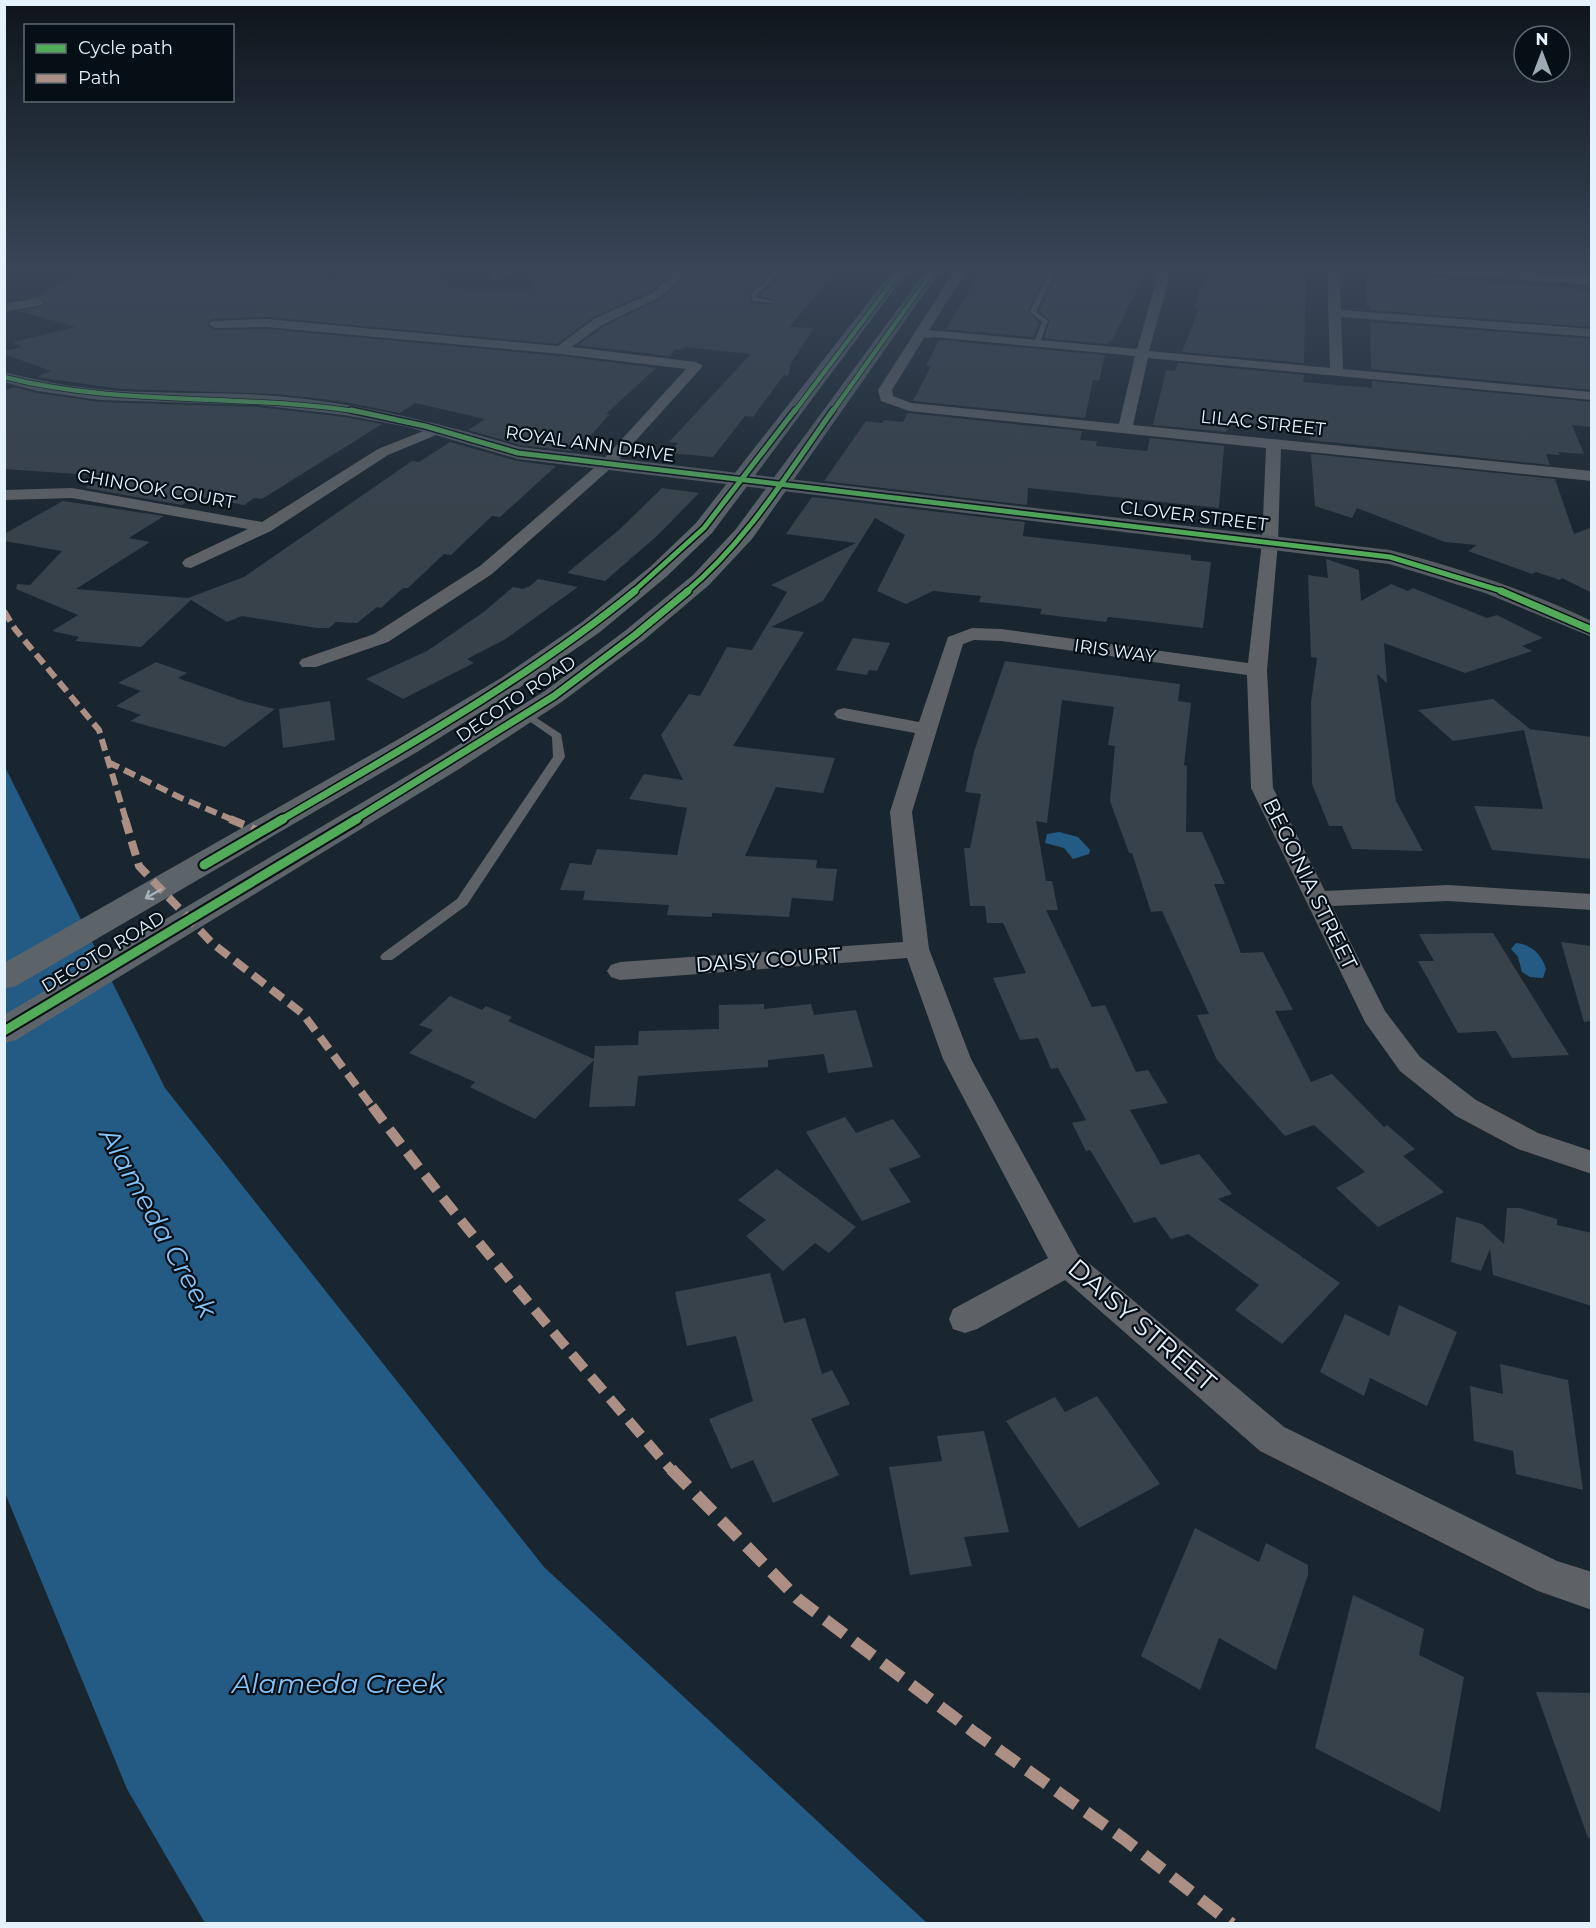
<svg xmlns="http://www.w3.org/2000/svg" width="1596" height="1928" font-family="Montserrat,sans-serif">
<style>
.water{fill:#235b84}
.building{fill:#38424a}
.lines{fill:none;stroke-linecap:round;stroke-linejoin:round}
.lane{fill:#5e6266;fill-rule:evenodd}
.street{fill:#5e6266;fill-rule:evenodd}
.secondary{fill:#545c62;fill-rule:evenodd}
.primary{fill:#5c646a;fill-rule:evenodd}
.quiet-far3{stroke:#ac8f84;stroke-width:6;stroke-dasharray:12 6;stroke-linecap:butt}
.quiet-far2{stroke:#ac8f84;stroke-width:8;stroke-dasharray:15 8;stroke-linecap:butt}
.quiet-far1{stroke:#ac8f84;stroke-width:10;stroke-dasharray:19 10;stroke-linecap:butt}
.quiet{stroke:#ac8f84;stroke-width:12;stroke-dasharray:24 12;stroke-linecap:butt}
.cycleway-far3-casing{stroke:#060e16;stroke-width:6}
.cycleway-far2-casing{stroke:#060e16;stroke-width:8}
.cycleway-far1-casing{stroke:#060e16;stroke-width:10}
.cycleway-casing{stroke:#060e16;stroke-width:13}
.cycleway-far3{stroke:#51ab58;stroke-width:4.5}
.cycleway-far2{stroke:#51ab58;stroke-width:5}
.cycleway-far1{stroke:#51ab58;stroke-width:7}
.cycleway{stroke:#51ab58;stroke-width:9}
.oneway{stroke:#a7b2bb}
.labels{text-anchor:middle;stroke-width:4.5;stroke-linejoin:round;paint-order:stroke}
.far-street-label{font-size:18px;fill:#e4f2fd;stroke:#060e16}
.street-label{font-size:21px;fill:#e4f2fd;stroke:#060e16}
.near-street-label{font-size:26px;fill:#e4f2fd;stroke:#060e16}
.near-water-label{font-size:27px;font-style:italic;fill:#86c6fb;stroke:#060e16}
</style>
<rect width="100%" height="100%" fill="#19252f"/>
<!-- water -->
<path class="water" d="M4,765L165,1088L544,1567L927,1923H205L127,1789L5,1493Z
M1059,832L1078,837L1090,850L1089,854L1073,859L1064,848L1045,843L1047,834Z
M1516,943C1531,944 1542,955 1546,969L1543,978L1530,977L1522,972L1518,957L1511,949Z"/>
<!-- building -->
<path class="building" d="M85,268H327L328,279L387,268L402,276L442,272L449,287L478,291L529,292L530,268H678L651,291L593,317L557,344L266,317L211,319L207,323L208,326L215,330L266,329L561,356L656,368L606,414H610L588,438L585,437L571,451L520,445L468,430L485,419L415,403L400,413L339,401L276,394L120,389L37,377L51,371L4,354V351L22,347L13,342L76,327L20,311L44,306L46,302L38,296Z
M696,268L773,270L749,295L752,303L774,305L776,300L759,296L790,268H839L789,327L814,328L791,363L788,376L784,375L753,417L745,416L713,457L670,453L678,443L669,442L751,354L685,347L682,350L676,349L669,356L578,345L603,327L661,299Z
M983,268H1049L1028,311L1039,323L1033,337L946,329Z
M1059,268H1147L1112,341H1109L1108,344L1044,338L1050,320L1039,311Z
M1208,268H1306L1304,363L1182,352L1194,322L1198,308L1194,307L1200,293H1198Z
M1366,272L1592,290V327L1370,310V306H1367Z
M1370,322L1592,339V390L1371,369Z
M939,340L1105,355L1099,381L1093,380L1085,418L913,401L931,366H926Z
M1178,363L1304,375L1303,382L1372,388V381L1592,402V427L1572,425L1584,454L1558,452L1560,455L1546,454L1550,465L1310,440L1309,431L1229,420L1227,432L1153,425L1166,370L1175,371Z
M14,387L37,393L100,402L258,407L344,417L382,424L262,499L254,498L244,505L196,496L182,505L85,488L106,476L4,469V391Z
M908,413L1082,431L1080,440L1097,441L1096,446L1147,451L1150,438L1224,446L1219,508L1028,488L1027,505L824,481L866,421L882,423L884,420L903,422Z
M450,442L517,461L556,466L500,517L492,516L451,555L444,554L408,588H403L381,608L377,607L357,623L336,622L329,628H317L242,616L227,622L191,600L141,647L75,641L79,637L52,631L78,615L16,589L17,584L30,585L62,551L4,541V534L63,501L164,516L129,538L150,542L76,589L188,598L244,577L412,461L419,462Z
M1311,454L1555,479L1574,534L1592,527V593L1562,578L1560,580L1536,572L1532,574L1468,551L1477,545L1445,542L1357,508L1352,518L1315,506Z
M662,488L699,493L657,536L605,581L567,573L620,529Z
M812,497L1025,522L1023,536L1191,555V560L1211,562L1203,628L1136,620L1108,617L1106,622L1040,614L1042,609L979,602L981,596L933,591L906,604L877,591L905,535L875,518L823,601L771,627L804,632L733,746L835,758L823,793L776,787L745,856L817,860L816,868L837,869L833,901L792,898L789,917L712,913V917L667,915L669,905L583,900L585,891L560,890L570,863L591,865L597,849L677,855L687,808L629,799L644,774L683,780L661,735L689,694L700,696L727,647L752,650L787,592L771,585L856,543L786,534Z
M1326,559L1359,570L1361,601L1391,584L1408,591L1413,588L1487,618L1497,615L1543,638L1522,646L1532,651L1465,673L1384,643L1387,683L1377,674L1396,801L1423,851L1352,849L1342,826H1329L1312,784L1311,702L1317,658L1311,657L1308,575L1328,578Z
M538,579L578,587L504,640L467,659L474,663L403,699L366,679L427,651L485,611L513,587L523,589L530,586Z
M853,638L890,643L877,671L869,670L867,675L836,670Z
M1005,661L1180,684L1178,701L1191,703L1184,765L1187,766L1186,832H1202L1225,884H1214L1241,953L1263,952L1293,1010L1275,1011L1311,1082L1332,1074L1384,1127L1387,1125L1415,1149L1403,1156L1444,1192L1378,1227L1336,1188L1365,1172L1314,1125L1285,1136L1217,1060L1197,1015L1209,1014L1162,911L1151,912L1132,853H1129L1110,801L1115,746L1108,745L1114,707L1062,700L1047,823L1036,821L1046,881H1052L1058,910H1046L1092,1007L1105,1005L1136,1072L1148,1070L1168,1103L1130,1110L1161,1165L1199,1154L1232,1194L1218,1199L1340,1283L1282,1344L1235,1310L1259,1285L1188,1234L1171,1239L1155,1217L1134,1223L1090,1150L1086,1151L1072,1123L1086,1120L1058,1068L1051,1069L1038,1038L1020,1040L993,978L1026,973L1003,923H987L985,906H970L964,848H970L981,794L965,792L974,752Z
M156,662L187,673L178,678L243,701L275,709L225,747L130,721L141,715L116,706L141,691L118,683Z
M1493,699L1530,729H1528L1592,737V859L1492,850L1474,806L1543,809L1524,730L1453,741L1418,710Z
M330,701L335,740L283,748L279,709Z
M1493,933L1569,1055L1512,1058L1496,1031L1458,1033L1418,961H1434L1419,934Z
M1561,942L1592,946V1021L1584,1022Z
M450,996L482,1010L486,1006L512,1017L508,1021L594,1059L595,1046L638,1045L639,1031L719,1029V1005L764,1004V1009L811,1004L814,1015L856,1010L873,1067L828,1073L824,1054L768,1060V1067L638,1076L635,1106L589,1107L594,1060L535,1119L470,1087L475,1082L409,1053L433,1030L419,1025Z
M845,1117L856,1133L893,1119L921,1157L889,1169L911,1202L862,1221L806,1132Z
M777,1169L856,1227L829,1253L815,1243L783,1271L746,1236L766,1220L738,1200Z
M1507,1208H1520L1557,1219V1225L1592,1233V1306L1493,1275L1490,1249L1481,1271L1451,1262L1456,1217L1482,1224L1504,1244Z
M770,1273L784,1323L805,1318L822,1374L832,1370L850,1404L811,1419L839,1475L773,1503L753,1460L731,1469L709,1419L753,1401L736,1336L687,1346L675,1292Z
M1399,1305L1457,1332L1427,1406L1370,1378L1364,1396L1320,1372L1345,1314L1389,1336Z
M1500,1364L1568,1380L1583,1490L1516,1474L1513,1451L1474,1441L1470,1386L1503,1394Z
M1097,1396L1160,1484L1079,1528L1006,1421L1055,1397L1065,1412Z
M984,1431L1009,1532L964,1537L972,1566L910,1575L889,1467L942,1461L937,1436Z
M1195,1528L1259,1562L1266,1543L1308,1565V1575L1276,1670L1219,1638L1200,1690L1141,1656Z
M1353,1595L1424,1629L1419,1655L1464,1677L1440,1812L1315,1748Z
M1536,1692L1592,1693V1837L1588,1838Z"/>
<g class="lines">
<!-- lane -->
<path class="lane" d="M779,268H785L756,295L757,298L774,301V303L753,301L751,294Z
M1051,268H1057L1036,312L1048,321L1040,342L1037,344L1034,342L1042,322L1030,312Z
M526,711L561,734L565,757L467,905L392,960H382L380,957L382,954L457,899L553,757L552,737L522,716V712Z"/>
<!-- street -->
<path class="street" d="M502,268H515L501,279H493V275Z
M681,268H694L660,297L602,325L572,347L696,362L703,366L611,468L492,574L388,642L316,667H302L299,663L302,659L374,634L480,566L601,462L686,369L561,354L266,327L215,328L209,324L211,321L266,319L558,346L594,319L652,293Z
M956,268H968L929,330L1137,349L1160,268H1172L1149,351L1330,368L1327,268H1339L1341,310L1592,329V337L1341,317L1343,369L1592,392V400L1148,358L1133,425L1592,471V481L1281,449L1278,542L1267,670L1273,788L1325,891L1448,885L1592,894V910L1448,901L1332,906L1385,1011L1420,1057L1476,1100L1538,1133L1592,1151V1174L1518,1149L1456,1116L1400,1071L1365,1022L1251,788L1247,675L1001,641L974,640L963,644L912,812L929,949L971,1059L1078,1254L1284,1427L1557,1561L1592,1572V1610L1538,1591L1260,1451L1065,1280L977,1329L965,1333L953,1329L949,1319L953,1309L1048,1258L943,1059L907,958L620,980L611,977L607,971L611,965L620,962L903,942L890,812L915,733L844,720L837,718L834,714L837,710L844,708L919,722L948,637L972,628L1001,629L1248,663L1262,542L1266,448L909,411L881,401L878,390ZM935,337L1135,356L1119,424L911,403L893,396L892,390L924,338Z
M38,298L44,302L42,305L4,312V304Z
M436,426L441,427L443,430L441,433L388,455L271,531L191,568L185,567L182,563L185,559L248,529L72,498L4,500V490L72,488L262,522L378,449Z"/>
<!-- secondary -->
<path class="secondary" d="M1410,268H1476L1592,277V285L1417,272Z
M4,372C36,380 66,386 98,389C157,395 217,391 276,396C360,403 439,423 520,447L1390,550C1459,568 1527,590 1592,621V637L1485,593L1389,564L518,459L408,427L344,415L258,405L100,400L37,391L4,382Z"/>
<!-- primary -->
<path class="primary" d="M895,268H910L712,533L666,577L600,632L519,688L417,752L16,986L4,989V963L397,740L501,678L582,622L650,567L696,523Z
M928,268H942L752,539L709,585L644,640L563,701L459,769L16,1040L4,1043V1015L439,757L545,691L626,630L693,575L736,529Z"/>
<!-- quiet-far3 -->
<path class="quiet-far3" d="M4,611L15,629L99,730L126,820
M108,762L179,797L233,820"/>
<!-- quiet-far2 -->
<path class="quiet-far2" d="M125,819L139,866L212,943L303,1014L373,1108
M230,819L261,832"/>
<!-- quiet-far1 -->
<path class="quiet-far1" d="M372,1106C466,1232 569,1351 672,1471"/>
<!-- quiet -->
<path class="quiet" d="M671,1469L798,1599L975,1733L1124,1839L1232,1924"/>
<!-- cycleway-far3 casing -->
<g class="cycleway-far3-casing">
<path id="cycleway-far3" d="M4,377C121,407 242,393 360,412
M794,412L903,268
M832,412L935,268"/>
</g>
<!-- cycleway-far2 casing -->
<g class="cycleway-far2-casing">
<path id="cycleway-far2" d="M351,410L425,426L518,453L1390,557L1505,592
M633,592L704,528L795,410
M686,592C746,542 788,473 833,410"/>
</g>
<!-- cycleway-far1 casing -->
<g class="cycleway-far1-casing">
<path id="cycleway-far1" d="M1501,591L1592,630
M281,820C402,749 526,680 635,591
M354,820L554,696L635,635L688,591"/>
</g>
<!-- cycleway casing -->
<g class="cycleway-casing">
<path id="cycleway" d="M204,865L283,819
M4,1031L357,819"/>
</g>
<!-- cycleway-far3 -->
<use href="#cycleway-far3" class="cycleway-far3"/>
<!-- cycleway-far2 -->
<use href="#cycleway-far2" class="cycleway-far2"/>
<!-- cycleway-far1 -->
<use href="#cycleway-far1" class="cycleway-far1"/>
<!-- cycleway -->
<use href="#cycleway" class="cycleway"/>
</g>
<!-- one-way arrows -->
<defs><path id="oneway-shaft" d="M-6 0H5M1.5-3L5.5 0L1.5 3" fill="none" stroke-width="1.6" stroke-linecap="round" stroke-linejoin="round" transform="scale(1.5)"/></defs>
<use class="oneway" href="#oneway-shaft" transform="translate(153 894) rotate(150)"/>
<!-- sky -->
<linearGradient id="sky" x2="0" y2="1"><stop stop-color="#0e141a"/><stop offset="0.5" stop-color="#384658"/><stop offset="1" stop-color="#384658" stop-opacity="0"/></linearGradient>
<rect width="1596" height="538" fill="url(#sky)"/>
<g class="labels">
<!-- far-street labels -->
<g class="far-street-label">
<text transform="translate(1263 423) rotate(6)" y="6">LILAC STREET</text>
<text transform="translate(590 444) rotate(8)" y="6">ROYAL ANN DRIVE</text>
<text transform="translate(156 489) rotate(10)" y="6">CHINOOK COURT</text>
<text transform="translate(1194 516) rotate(7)" y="6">CLOVER STREET</text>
<text transform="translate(1115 651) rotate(8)" y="6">IRIS WAY</text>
<text transform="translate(516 699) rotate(-34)" y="6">DECOTO ROAD</text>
<text transform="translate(103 952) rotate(-31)" y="6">DECOTO ROAD</text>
</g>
<!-- street labels -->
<g class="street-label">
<text transform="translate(1310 884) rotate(64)" y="7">BEGONIA STREET</text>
<text transform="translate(768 960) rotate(-4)" y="7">DAISY COURT</text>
</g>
<!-- near-street labels -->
<g class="near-street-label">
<text transform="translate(1142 1325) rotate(41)" y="9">DAISY STREET</text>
</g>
<!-- near-water labels -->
<g class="near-water-label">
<text transform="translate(158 1223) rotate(61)" y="9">Alameda Creek</text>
<text x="338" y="1693">Alameda Creek</text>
</g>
</g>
<!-- border -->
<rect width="1596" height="1928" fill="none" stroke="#e4f2fd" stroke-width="12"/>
<!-- legend -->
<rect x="24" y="24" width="210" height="78" fill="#060e16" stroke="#5f6972" stroke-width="1.5"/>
<rect x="36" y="44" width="30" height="9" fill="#51ab58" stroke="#5f6972" stroke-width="1.5"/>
<text x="78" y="54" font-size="18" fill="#e4f2fd">Cycle path</text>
<rect x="36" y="74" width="30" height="9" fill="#ac8f84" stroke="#5f6972" stroke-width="1.5"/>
<text x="78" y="84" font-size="18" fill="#e4f2fd">Path</text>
<!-- north arrow -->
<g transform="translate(1542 54)"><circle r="28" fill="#060e16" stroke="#5f6972" stroke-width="1.5"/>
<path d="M0-4.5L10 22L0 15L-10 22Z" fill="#9daab5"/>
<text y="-9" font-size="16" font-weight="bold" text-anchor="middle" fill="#e4f2fd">N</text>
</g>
</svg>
